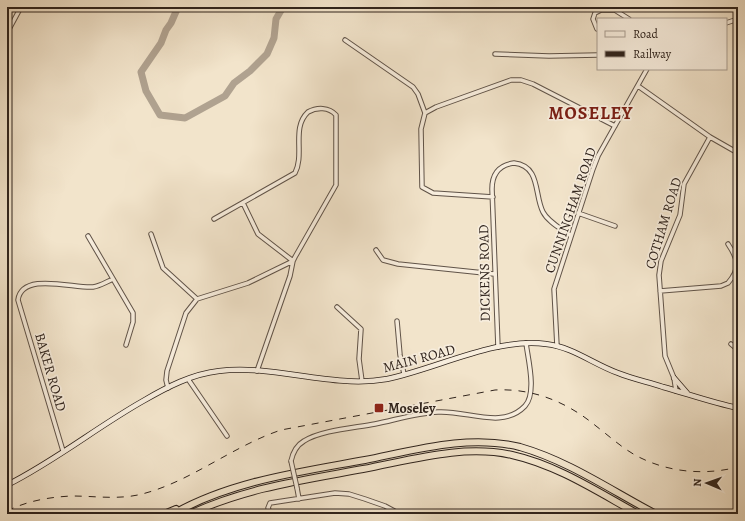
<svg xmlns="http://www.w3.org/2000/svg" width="745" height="521" font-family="Alegreya,serif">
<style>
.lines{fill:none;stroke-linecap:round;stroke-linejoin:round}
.stream{stroke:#7c6f62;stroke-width:1}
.river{stroke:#b0a290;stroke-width:7}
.minor-casing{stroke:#605348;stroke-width:5.5}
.secondary-casing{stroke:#2f231c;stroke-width:6}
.motorway-casing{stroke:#2f231c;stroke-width:8}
.minor{stroke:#f7eddd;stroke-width:3.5}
.secondary{stroke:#f7eddd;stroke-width:4.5}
.motorway{stroke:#f2e4cb;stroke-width:6}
.rail{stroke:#2f231c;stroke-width:1;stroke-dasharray:7 7;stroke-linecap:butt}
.minor-bridge-casing{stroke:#605348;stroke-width:5.5;stroke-linecap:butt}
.minor-bridge{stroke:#f7eddd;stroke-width:3.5}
.poi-dot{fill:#8f2418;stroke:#f7eddd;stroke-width:1.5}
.labels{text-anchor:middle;stroke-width:3.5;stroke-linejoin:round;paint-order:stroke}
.street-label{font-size:14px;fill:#2f231c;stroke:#f7eddd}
.poi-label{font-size:14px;font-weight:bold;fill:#2f231c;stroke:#f7eddd;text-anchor:start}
.district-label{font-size:18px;font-weight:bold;letter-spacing:1px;fill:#7a1f14;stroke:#f7eddd}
</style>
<rect width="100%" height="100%" fill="#f2e4cb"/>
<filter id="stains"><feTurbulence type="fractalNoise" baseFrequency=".005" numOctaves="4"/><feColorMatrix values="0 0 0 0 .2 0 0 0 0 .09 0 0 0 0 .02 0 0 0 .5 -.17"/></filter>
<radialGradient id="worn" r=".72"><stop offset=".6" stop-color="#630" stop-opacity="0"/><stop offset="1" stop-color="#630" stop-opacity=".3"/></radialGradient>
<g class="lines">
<!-- stream -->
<path class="stream" d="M7,8L16,7"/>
<!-- river -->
<path class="river" d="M178,7L171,23L166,30L161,43L141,72L146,91L160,115L185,118L225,96L234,83L250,71L267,54L274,38L276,19L283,7"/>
<!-- minor casing -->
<g class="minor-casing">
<path id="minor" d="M610,7L629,19
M726,23L738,19
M597,29L593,19L595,13L601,10H615
M7,33L21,7
M345,40L413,87L418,94L425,113
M495,54L549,56L598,55
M638,86L710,137L738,153
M493,197L433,193L422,187L421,129L425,113L436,107L511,80H521L533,84L615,126
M243,203L258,234L293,261L290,276L257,371
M578,213L615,226
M151,234L163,268L197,299
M88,236L133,313V322L126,345
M376,250L383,260L398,264L494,274
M660,291L721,286L728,283C741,268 738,259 728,244
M337,307L361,329L359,359L362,381
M397,321L400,355L404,374
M731,344L738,350
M557,346L554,289L593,169L598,156L647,69
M498,347L492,189C492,174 499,165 514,163C541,166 534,195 543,212C548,222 562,229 571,236
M188,379L227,436
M168,388L166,380L167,371L186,313L197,299L248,283L293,261L295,257L336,185V115C329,107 317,107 308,112C291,128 305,154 295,173L214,219
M676,391L674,378L665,356L659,275L661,261L680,215L684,184L710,137
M63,451L18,300C22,271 75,289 93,287C100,286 106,282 113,279
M291,461C293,452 297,445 304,441C321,430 354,428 375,424C395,420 417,413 438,412C467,410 502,430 525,406C537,393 528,359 526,343
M297,488L299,499
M271,514L268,508L270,503L335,493L349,494L365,499L385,506L400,514"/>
</g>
<!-- secondary casing -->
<g class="secondary-casing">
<path id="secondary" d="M674,378L687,393
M7,485C55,461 97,427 143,401C167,387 192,374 219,371C274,364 332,389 387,379C436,369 496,337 546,344C573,347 593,364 618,373C633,379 648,382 663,387C688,394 713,403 738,408"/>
</g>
<!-- motorway casing -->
<g class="motorway-casing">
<path id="motorway" d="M164,514L176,509
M173,514C231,481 300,472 365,460C415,450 469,434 520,447C569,461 612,491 656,514
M190,514C245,488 304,480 363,469C411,460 463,444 512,455C557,465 598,492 638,514"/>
</g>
<!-- minor -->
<use href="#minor" class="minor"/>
<!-- secondary -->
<use href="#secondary" class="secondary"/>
<!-- motorway -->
<use href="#motorway" class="motorway"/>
<!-- rail -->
<path class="rail" d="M7,511C27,501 49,497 72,496C95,496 119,500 142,494C190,482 233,446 281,430L495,390C533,388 567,402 596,426C609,436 621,447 635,455C666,472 703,476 738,467"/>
<!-- minor-bridge casing -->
<g class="minor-bridge-casing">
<path id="minor-bridge" d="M291,461L297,488"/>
</g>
<!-- minor-bridge -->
<use href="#minor-bridge" class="minor-bridge"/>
</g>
<!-- markers -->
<rect class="poi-dot" x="374" y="403" width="10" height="10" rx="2"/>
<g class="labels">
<!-- street labels -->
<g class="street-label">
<text transform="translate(570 210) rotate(-71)" y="5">CUNNINGHAM ROAD</text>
<text transform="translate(663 223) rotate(-73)" y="5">COTHAM ROAD</text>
<text transform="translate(484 273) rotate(-91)" y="5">DICKENS ROAD</text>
<text transform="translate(419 358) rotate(-15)" y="5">MAIN ROAD</text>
<text transform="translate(51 372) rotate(74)" y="5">BAKER ROAD</text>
</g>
<!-- poi labels -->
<g class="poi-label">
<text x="388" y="413">Moseley</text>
</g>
<!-- district labels -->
<g class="district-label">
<text x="591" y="119">MOSELEY</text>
</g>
</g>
<!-- margin -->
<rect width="745" height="521" fill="none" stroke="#f2e4cb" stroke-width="24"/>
<rect x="8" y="8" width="729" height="505" fill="none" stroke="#2f231c" stroke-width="2"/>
<rect x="12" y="12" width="721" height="497" fill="none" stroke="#2f231c"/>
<!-- legend -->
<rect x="597" y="18" width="130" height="52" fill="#f7eddd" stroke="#a79c90"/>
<rect x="605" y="31" width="20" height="6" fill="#f7eddd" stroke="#a79c90"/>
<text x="633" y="38" font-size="12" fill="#2f231c">Road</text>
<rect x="605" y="51" width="20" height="6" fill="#2f231c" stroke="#a79c90"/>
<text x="633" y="58" font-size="12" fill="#2f231c">Railway</text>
<!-- north arrow -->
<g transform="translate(707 483) rotate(272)" stroke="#f7eddd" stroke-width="3" paint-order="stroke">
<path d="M0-3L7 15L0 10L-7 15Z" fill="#2f231c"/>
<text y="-6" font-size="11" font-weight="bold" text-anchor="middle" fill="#2f231c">N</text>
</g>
<rect width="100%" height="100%" filter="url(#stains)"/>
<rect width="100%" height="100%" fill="url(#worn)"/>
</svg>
